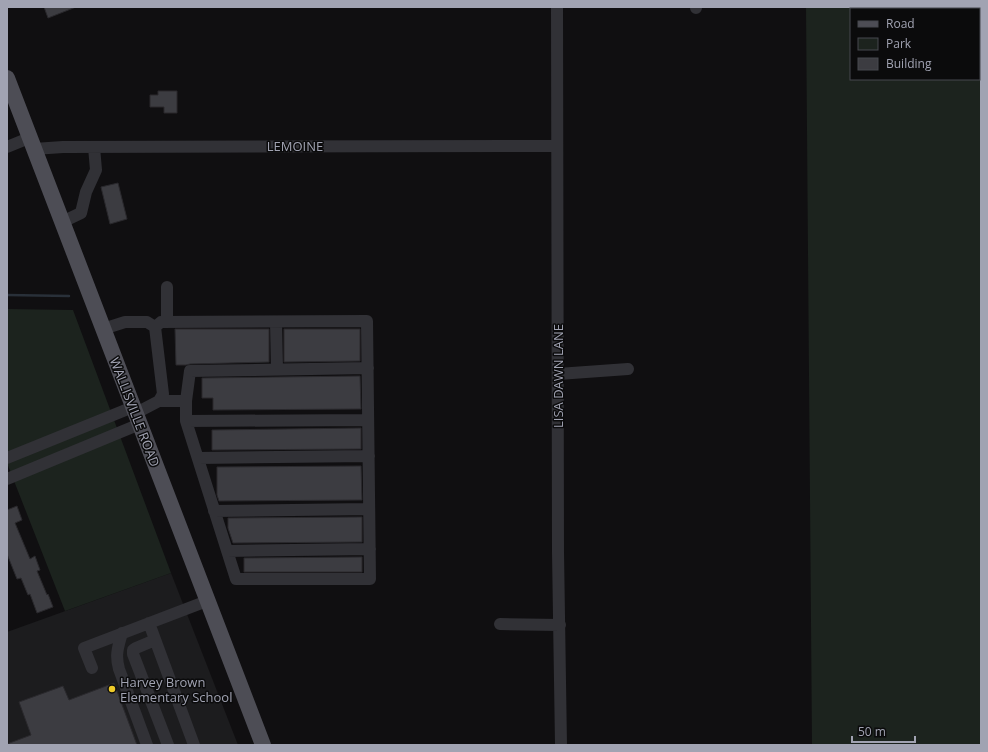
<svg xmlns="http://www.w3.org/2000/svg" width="988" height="752" font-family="'Open Sans',sans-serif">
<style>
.built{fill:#1c1c1e}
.green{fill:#1c231e;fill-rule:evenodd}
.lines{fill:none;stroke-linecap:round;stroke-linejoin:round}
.stream{stroke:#293039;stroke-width:2.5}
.building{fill:#3c3c41;stroke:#2a292d}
.minor{stroke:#313136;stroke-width:12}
.major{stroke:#4d4d55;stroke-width:16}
.poi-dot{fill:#efcb29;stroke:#0b0b0c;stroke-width:1.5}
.labels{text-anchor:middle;stroke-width:3;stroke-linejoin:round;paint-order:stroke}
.street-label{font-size:13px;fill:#a1a3b2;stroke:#0b0b0c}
.poi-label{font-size:13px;fill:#a1a3b2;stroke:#0b0b0c;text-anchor:start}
</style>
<rect width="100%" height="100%" fill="#100f11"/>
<!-- built -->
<path class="built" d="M171,573L238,745H7V632Z"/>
<!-- green -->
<path class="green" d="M806,7H981V745H812ZM851,9H979V79H851Z
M7,309L73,310L171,573L65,611L7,463Z"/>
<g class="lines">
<!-- stream -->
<path class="stream" d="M7,295L69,296"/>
</g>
<!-- building -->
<path class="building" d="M44,7H76L48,18Z
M158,91H177V113H164V107H150V95H158Z
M118,183L127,219L110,224L101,187Z
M175,329H269V362L190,364L186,365H176Z
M284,329H360V361L284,362Z
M360,376L361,409L213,410V398H202V378Z
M361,428V449L212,450V430Z
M361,466L362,500L219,501L217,495V467Z
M17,506L22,520L15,523L30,559L35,556L40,570L37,571L47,595L48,594L53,607L37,613L30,594L28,595L21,578L17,579L7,554V510Z
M362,517V542L233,543L228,528V518Z
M361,557H362V572H244V558Z
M114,683L137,745H7V744L31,735L19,702L63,686L69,700Z"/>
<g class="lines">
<!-- minor -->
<path class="minor" d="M557,7L558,552L561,745
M696,7V8
M7,147L29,138
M34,149L63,147L557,146
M62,222L81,213L86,192L96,170L94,147
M167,287V322
M276,322L277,369
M155,327L161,322L367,321L370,579H236L186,421V401H159
M103,329L125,322H147L155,327L163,394L159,401L136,413
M558,374L628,369
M186,401L190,371L368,368
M186,421L368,420
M7,458L133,407
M198,458L369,456
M7,479L140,424
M214,511L369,509
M227,551L370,549
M149,623L194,745
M500,624L560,625
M122,633C118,647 115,655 119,669L147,745
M155,640L136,648L133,650V654L168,745
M92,668L84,648L207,601"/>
<!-- major -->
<path class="major" d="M7,78L263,745"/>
</g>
<!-- markers -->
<circle class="poi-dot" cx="112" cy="689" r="4"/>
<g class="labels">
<!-- street labels -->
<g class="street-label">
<text x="295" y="151">LEMOINE</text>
<text transform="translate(558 376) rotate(-90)" y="5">LISA DAWN LANE</text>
<text transform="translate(135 412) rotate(69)" y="5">WALLISVILLE ROAD</text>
</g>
<!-- poi labels -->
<g class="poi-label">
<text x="120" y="687">Harvey Brown<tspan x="120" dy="15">Elementary School</tspan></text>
</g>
</g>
<!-- border -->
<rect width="988" height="752" fill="none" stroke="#a1a3b2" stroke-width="16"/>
<!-- legend -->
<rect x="850" y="8" width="130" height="72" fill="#0b0b0c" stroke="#47484e"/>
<rect x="858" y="21" width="20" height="6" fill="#4d4d55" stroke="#47484e"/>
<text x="886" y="28" font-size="12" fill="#a1a3b2">Road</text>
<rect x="858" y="38" width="20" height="12" fill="#1c231e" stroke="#47484e"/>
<text x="886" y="48" font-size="12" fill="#a1a3b2">Park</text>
<rect x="858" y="58" width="20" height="12" fill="#3c3c41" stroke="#47484e"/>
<text x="886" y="68" font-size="12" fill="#a1a3b2">Building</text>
<!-- scale -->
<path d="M852 736v6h63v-6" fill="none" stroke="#a1a3b2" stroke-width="2"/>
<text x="858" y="736" font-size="12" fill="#a1a3b2" stroke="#0b0b0c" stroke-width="3" paint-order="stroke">50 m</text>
</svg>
